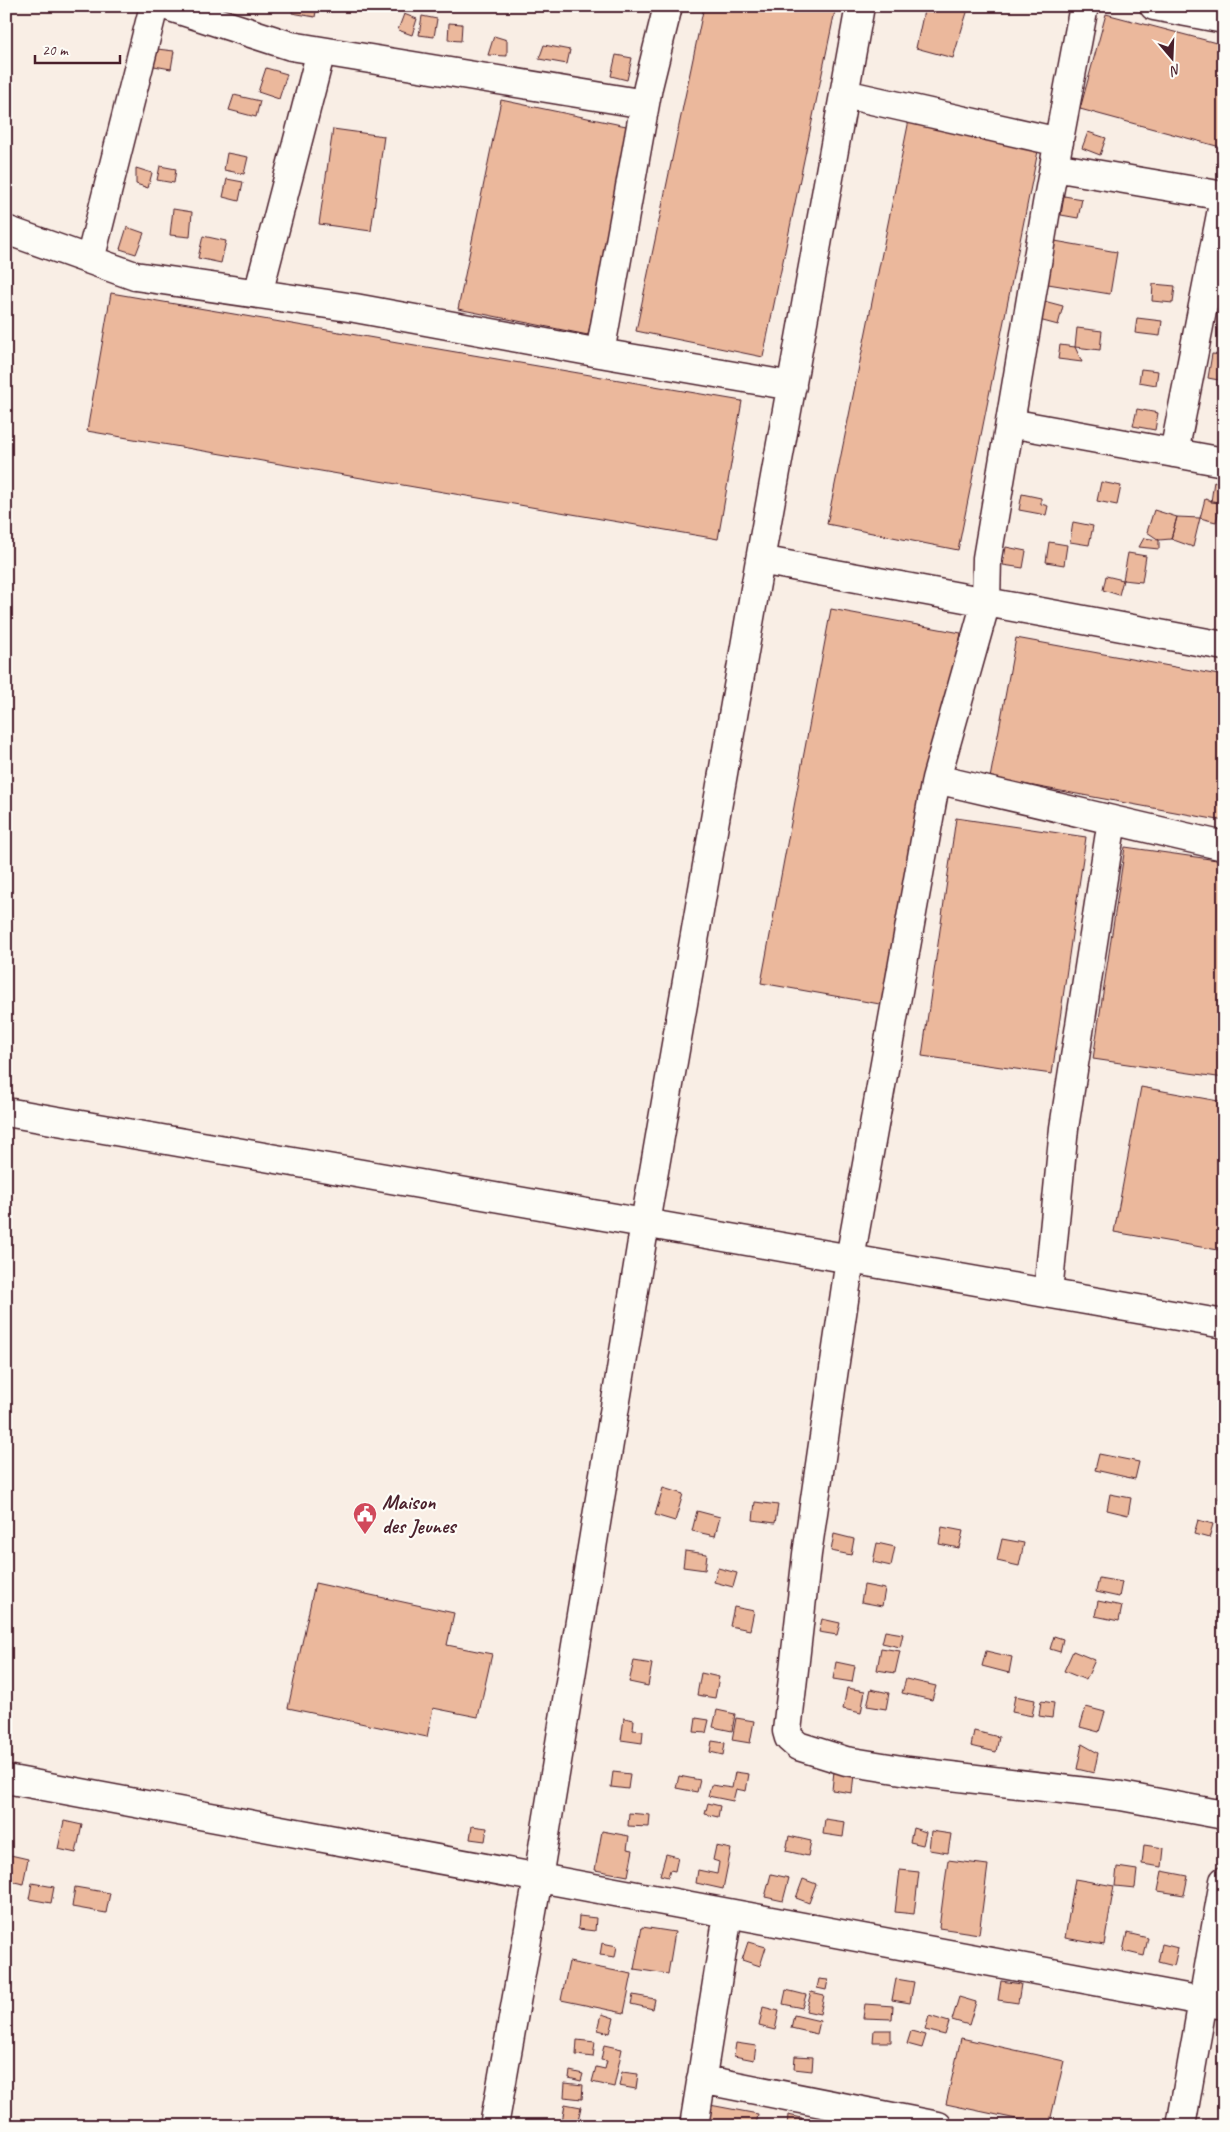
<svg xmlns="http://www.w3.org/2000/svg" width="1230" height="2132" font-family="Caveat,sans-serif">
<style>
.building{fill:#ebb89c;stroke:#4a1f2b}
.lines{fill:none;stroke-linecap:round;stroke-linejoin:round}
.minor-casing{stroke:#4a1f2b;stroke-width:31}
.tertiary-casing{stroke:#4a1f2b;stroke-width:31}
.minor{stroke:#fdfcf7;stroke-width:28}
.tertiary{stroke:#fdfcf7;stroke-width:28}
.labels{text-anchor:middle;stroke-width:4.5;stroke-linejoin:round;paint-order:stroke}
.poi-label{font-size:21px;font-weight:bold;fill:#4a1f2b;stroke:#fdfcf7;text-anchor:start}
</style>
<rect width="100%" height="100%" fill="#f9eee5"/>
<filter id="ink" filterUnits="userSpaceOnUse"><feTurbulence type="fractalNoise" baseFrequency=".02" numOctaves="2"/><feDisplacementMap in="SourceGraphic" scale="10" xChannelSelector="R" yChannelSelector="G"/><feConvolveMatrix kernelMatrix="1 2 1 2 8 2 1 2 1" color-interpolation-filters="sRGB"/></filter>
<g filter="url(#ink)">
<!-- building -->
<path class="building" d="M293,6H317L315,17L292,13Z
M704,6H836L763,357L636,331Z
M925,6H969L953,58L916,48Z
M404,14L417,19L412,35L398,30Z
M1106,14L1224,45V148L1080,109Z
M422,16L437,19L434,37L419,35Z
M449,23L462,24L461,41L448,40Z
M494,36L507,40V56L488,55Z
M544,45L570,50L567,64L539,59Z
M157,49L174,51L171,69L154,66Z
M616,55L632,58L627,80L611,76Z
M266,68L287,74L279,99L258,92Z
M234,95L260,101L256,117L229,110Z
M501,100L631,127L588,335L458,309Z
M909,120L1039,146L958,550L827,524Z
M333,129L384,136L371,231L319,224Z
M1088,132L1106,138L1100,155L1082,148Z
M227,153L248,157L244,174L224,170Z
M160,166L176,169L174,183L157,180Z
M136,168L152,173L148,188L136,184Z
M227,179L243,182L239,201L223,197Z
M1064,196L1082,199L1078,218L1061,215Z
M173,209L192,212L190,237L170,235Z
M127,227L144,233L136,254L120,249Z
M203,236L226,241L221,263L198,258Z
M1055,241L1117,252L1110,294L1048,284Z
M1153,284L1175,286L1173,303L1152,301Z
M111,293L742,401L718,539L87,431Z
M1044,301L1063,306L1058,325L1039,320Z
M1137,318L1162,321L1160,336L1135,333Z
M1077,328L1102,331L1100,350L1075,347Z
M1060,345L1075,347L1082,362L1058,359Z
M1212,354L1224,355V381L1208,378Z
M1141,369L1158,371L1156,385L1139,382Z
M1137,409L1158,413L1155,430L1133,426Z
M1214,481L1224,485L1221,503L1211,502Z
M1101,482L1121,486L1117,505L1097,501Z
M1022,494L1041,498V504L1048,506L1046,515L1019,510Z
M1205,499L1221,503L1216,522L1200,518Z
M1154,510L1177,517L1171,539L1159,540L1147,532Z
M1177,517L1200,518L1193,547L1171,539Z
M1073,522L1093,526L1089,545L1070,542Z
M1144,538L1159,540V549L1139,547Z
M1049,542L1067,545L1064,565L1046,562Z
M1006,547L1026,551L1023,568L1003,565Z
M1128,553L1146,556L1142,582L1123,580Z
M1106,576L1123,580L1119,595L1103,590Z
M831,609L961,633L891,1006L761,983Z
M1016,638L1224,676V821L990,778Z
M956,818L1086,837L1052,1074L922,1056Z
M1125,847L1224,861V1078L1093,1059Z
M1141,1087L1224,1102V1251L1114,1232Z
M1099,1454L1139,1462L1135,1479L1095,1470Z
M1223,1480L1224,1481V1500L1219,1499Z
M663,1488L683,1494L675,1521L655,1515Z
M1110,1494L1131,1498L1128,1515L1107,1510Z
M755,1502L778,1505L775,1523L753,1520Z
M697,1511L720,1517L715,1536L692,1531Z
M1198,1520L1213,1524L1209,1538L1194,1534Z
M942,1527L963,1531L959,1548L939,1544Z
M834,1534L854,1539L851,1555L831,1551Z
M1002,1539L1024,1543L1019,1566L997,1561Z
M877,1543L895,1547L891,1566L873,1562Z
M685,1551L707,1554L705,1570L683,1567Z
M718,1568L737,1573L733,1587L714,1582Z
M1099,1578L1122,1582L1119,1597L1096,1592Z
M315,1583L454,1613L447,1645L492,1654L478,1717L433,1708L427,1737L288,1708Z
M864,1585L885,1589L882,1606L861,1602Z
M1098,1601L1122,1606L1119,1621L1095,1616Z
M734,1607L754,1611L750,1630L730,1626Z
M822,1619L840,1623L837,1635L819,1632Z
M885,1631L903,1634L900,1647L882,1643Z
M1054,1636L1063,1639L1060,1652L1050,1649Z
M881,1648L900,1651L895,1673L877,1670Z
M986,1651L1012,1657L1009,1673L982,1666Z
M1073,1651L1095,1660L1086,1680L1064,1671Z
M634,1661L652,1664L648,1686L629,1682Z
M836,1662L855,1666L852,1682L833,1679Z
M701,1673L719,1677L715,1698L697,1695Z
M906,1679L936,1686L932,1700L902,1693Z
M847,1688L865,1691L861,1713L843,1709Z
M871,1689L889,1693L886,1709L867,1706Z
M1015,1696L1035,1700L1032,1716L1012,1712Z
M1041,1701L1054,1703L1052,1718L1039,1716Z
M1086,1707L1105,1712L1099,1732L1080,1727Z
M717,1710L735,1714L732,1731L713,1727Z
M624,1718L634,1720L633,1730L643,1731L642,1743L621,1740Z
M696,1718L709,1720L706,1733L694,1732Z
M736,1718L754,1721L750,1743L732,1740Z
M974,1731L999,1737L996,1752L971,1746Z
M712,1741L725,1743L723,1755L710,1752Z
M1082,1744L1098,1753L1094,1773L1077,1769Z
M834,1771L854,1774L852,1793L832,1790Z
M613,1772L630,1774L628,1789L611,1787Z
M735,1772L749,1774L746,1791L736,1789L733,1801L708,1796L711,1785L732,1788Z
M679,1776L700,1780L697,1792L676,1788Z
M708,1803L720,1806L718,1817L705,1814Z
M629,1813L650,1815L649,1827L628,1826Z
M825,1819L845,1822L843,1837L823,1834Z
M64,1821L82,1825L76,1853L58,1849Z
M472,1826L487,1828L485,1841L470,1839Z
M913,1828L926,1832L923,1845L910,1842Z
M602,1831L629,1836L627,1849L633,1850L628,1876L595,1870Z
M931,1831L951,1834L948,1853L929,1850Z
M789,1836L811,1841L808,1856L786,1851Z
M1144,1845L1164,1848L1162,1867L1142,1864Z
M716,1846L731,1849L723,1889L696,1883L698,1870L717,1874L719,1862L713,1860Z
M6,1854L28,1859L23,1884L6,1880Z
M666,1854L678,1857L675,1871L670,1870L668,1877L660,1875Z
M948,1860L988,1865L979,1934L939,1928Z
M1117,1867L1137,1870L1135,1888L1115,1886Z
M900,1870L919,1872L914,1914L895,1912Z
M1162,1871L1188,1876L1184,1895L1158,1891Z
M771,1874L789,1878L783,1901L765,1897Z
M803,1879L816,1884L809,1903L796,1898Z
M1075,1879L1114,1886L1104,1945L1065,1938Z
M32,1883L54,1887L51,1903L29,1899Z
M75,1887L110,1893L106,1913L72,1907Z
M579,1916L596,1918L595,1931L578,1929Z
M642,1927L675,1932L668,1974L634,1969Z
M1127,1933L1148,1938L1144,1956L1123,1951Z
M748,1942L766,1947L760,1966L742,1960Z
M602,1943L617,1946L615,1957L600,1955Z
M1162,1944L1178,1948L1174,1966L1158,1962Z
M569,1962L632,1974L624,2013L561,2000Z
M819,1979L828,1980L826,1990L817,1988Z
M896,1979L914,1982L910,2003L892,2000Z
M1001,1981L1021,1984L1018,2003L998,2000Z
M786,1990L806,1995L802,2008L783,2004Z
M811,1992L824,1995L820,2014L806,2011Z
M633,1995L655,1999L653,2009L631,2004Z
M959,1997L976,2002L969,2025L952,2020Z
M865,2004L893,2006L892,2019L863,2018Z
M763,2007L779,2011L775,2030L759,2026Z
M602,2014L614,2018L610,2033L598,2030Z
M794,2015L820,2021L817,2034L791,2028Z
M929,2016L949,2022L945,2035L925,2030Z
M874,2030H891V2042H873Z
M911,2031L926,2035L922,2048L907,2044Z
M961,2038L1064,2061L1049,2126L946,2104Z
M577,2040L595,2042L593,2057L576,2055Z
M736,2043L756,2046L754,2060L734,2056Z
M604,2045L622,2049L614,2087L592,2082L596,2067L605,2069L607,2061L601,2060Z
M795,2056L813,2057L812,2071L794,2069Z
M570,2071L583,2074L581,2081L569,2078Z
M622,2072L638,2074L636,2089L619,2086Z
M565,2083L583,2085L582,2099L564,2097Z
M565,2104L581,2107L577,2125L562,2122Z
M710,2105L758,2114L756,2126H706Z
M788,2115L802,2118L800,2126H787Z"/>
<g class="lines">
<!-- minor casing -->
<g class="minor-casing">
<path id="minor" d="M167,6L291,46L645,104
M1084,6L1047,204L987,558L986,602L936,779L850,1259L807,1554L787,1731L789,1738L798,1746L846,1761L908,1771L1121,1796L1224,1815
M1154,6L1224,19
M845,94L1059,142
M1054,167L1224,196
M6,230L135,276L355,308L600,353L792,386
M90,260L154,6
M258,294L321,51
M600,353L648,87L668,6
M1010,423L1224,462
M1174,453L1224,199
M760,560L1224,646
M936,779L1224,846
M1048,1293L1064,1128L1112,820
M6,1779L1224,2005
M701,2079L938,2126
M494,2126L538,1878L645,1223L760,560L860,6
M694,2126L728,1914
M1181,2126L1224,1881"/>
</g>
<!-- tertiary casing -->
<g class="tertiary-casing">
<path id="tertiary" d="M6,1112L1224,1324"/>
</g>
<!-- minor -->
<use href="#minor" class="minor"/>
<!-- tertiary -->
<use href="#tertiary" class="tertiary"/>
</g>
</g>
<!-- icons -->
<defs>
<g id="civic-pin" transform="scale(1.25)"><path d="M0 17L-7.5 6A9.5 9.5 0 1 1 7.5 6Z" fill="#d1495b" stroke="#fdfcf7"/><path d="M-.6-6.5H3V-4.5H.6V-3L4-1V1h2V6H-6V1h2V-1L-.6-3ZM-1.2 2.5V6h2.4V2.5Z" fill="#fff"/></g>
</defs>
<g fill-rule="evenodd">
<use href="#civic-pin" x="365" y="1514"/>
</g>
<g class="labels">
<!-- poi labels -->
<g class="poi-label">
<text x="382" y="1509">Maison<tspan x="382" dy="24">des Jeunes</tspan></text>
</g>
</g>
<!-- margin -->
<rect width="1230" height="2132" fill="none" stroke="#fdfcf7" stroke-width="25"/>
<rect x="12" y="12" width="1205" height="2107" fill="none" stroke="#4a1f2b" stroke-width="2" filter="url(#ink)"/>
<!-- north arrow -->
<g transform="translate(1172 58) rotate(161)" stroke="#fdfcf7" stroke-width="4" paint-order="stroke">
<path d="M0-4L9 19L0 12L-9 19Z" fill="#4a1f2b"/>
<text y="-8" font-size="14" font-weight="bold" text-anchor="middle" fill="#4a1f2b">N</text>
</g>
<!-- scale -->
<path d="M35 55v8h85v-8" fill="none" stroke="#4a1f2b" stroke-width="2.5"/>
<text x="42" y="55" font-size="15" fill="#4a1f2b" stroke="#fdfcf7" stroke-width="4" paint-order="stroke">20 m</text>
</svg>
